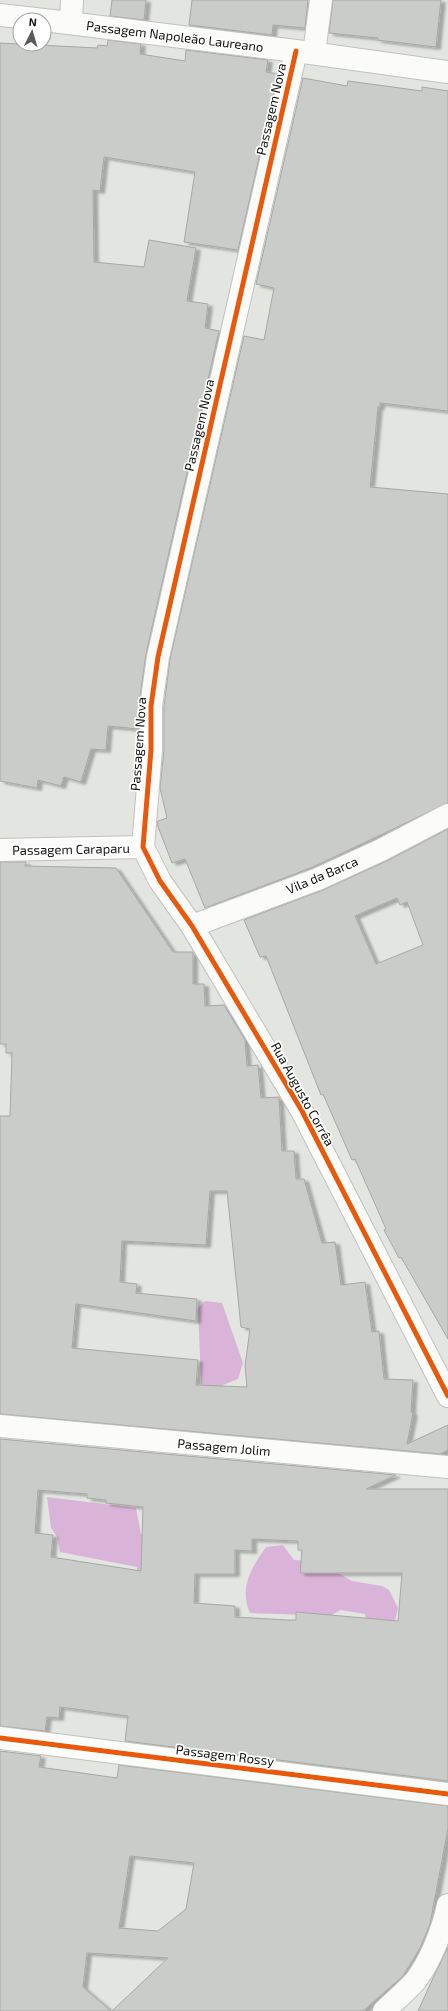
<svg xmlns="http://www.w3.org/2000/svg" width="448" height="2011" font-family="'Exo 2',sans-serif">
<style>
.forest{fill:#dab4d8}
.building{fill:#caccc9;stroke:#a7a8a6;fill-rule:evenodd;filter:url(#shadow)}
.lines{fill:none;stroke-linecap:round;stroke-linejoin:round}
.minor-casing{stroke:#c1c2bf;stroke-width:24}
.minor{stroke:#fbfbfa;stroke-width:22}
.cycleway-casing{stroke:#fff;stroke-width:8}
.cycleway{stroke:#e8590c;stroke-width:5}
.labels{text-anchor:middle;stroke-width:3.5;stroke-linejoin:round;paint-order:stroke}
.street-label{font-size:13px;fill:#121311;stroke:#fff}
</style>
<defs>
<filter id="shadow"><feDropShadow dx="4.5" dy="2.5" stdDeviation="1" flood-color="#0004"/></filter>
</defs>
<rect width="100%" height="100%" fill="#e3e5e1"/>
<!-- forest -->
<path class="forest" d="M205,1301L222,1303L243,1363L238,1379L223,1385L224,1433L202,1404L198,1308Z
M47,1497L136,1508L141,1534L161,1541L136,1596L137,1567L60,1552L57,1537L51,1528Z
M283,1545L294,1560L313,1561L328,1567L352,1581L382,1586L389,1590L398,1608L391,1637H368L365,1614L341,1610L324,1619L309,1615L250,1613C239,1588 251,1568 266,1547Z"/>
<!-- building -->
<path class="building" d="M112,0H146L144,20L110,16Z
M192,0H308L305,28L273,25L272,35L189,25Z
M333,0H441L436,47L377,40L378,38L329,33Z
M108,40L141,44L140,54L185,61L186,50L268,60L266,72L278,74L238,250L184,242L195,172L104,157L100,191L93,190L94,262L144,267L149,240L196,248L187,301L208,304L205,328L219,331L146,654L139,704L138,729L108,726L106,750L91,749L81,782L64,777L61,786L38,780L37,788L0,781V43L97,48L98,45L107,46Z
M303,78L347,86L348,81L422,91V87L448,91V411L380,403V407H378L370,487L448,494V803L313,867L205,908L185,859L172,863L157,824L158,821L167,818L160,788L164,750V707L170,659L244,336L264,340L274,288L256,284Z
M448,829V1339L401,1257L399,1258L384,1230L386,1229L355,1159L352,1160L323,1094L321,1095L266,956L260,957L244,920L323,890L387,861ZM397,898L400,905L407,902L423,945L376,964L355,916Z
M0,862H26L25,866L116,868L173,952H193V984H204L205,1006L224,1005L245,1040L247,1066L258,1065L261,1098L279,1097L282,1151H294L296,1179H304L322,1243L335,1242L341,1285L365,1282L372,1332L379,1331L384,1379L413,1380L411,1412L413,1413L407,1444L448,1425V1450L440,1454L0,1414V1116H10L12,1053H6V1044H0ZM210,1191H227L241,1327L250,1329L245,1366L247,1387L196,1385L198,1360L72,1348L76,1304L196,1321L197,1299L136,1293L137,1284L120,1282L122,1241L206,1245Z
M0,1439L396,1475L366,1489H448V1781L125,1741L128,1716L60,1707L59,1718L47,1717L45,1731L0,1726ZM38,1490L87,1494V1498L106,1500V1503L143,1507L141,1571L51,1557L53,1535L35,1533ZM252,1539L298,1541V1550H302L300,1573H402L398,1621L296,1612V1620H288L235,1617V1606L194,1603L195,1574H235V1550L252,1551Z
M0,1751L41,1756L39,1767L117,1778L119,1765L448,1806V1828L430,1924L420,1948L403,1976L363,2011H112L168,1958L87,1953L83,1987L111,2011H0ZM130,1856L194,1863L186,1909L158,1931L119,1928Z
M448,1947V2011H418L434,1976Z"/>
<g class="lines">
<!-- minor casing -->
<g class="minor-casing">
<path id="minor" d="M0,15L44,20
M44,20L296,51L448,72
M71,23L72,0
M296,51L158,657L151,706V750L143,847L160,881L192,926L302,1111L448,1396
M314,53L321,0
M0,850L143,847
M192,926L318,879L381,850L448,815
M0,1426L448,1467
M0,1738L448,1794
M384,2011C394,2001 407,1991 416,1980C431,1960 443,1929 448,1905"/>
</g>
<!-- minor -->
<use href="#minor" class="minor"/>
<!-- cycleway casing -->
<g class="cycleway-casing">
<path id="cycleway" d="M296,51L158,657L151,706V750L143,847L160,881L192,926L302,1111L448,1396
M0,1738L448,1794"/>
</g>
<!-- cycleway -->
<use href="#cycleway" class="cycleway"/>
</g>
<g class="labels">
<!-- street labels -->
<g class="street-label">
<text transform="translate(175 36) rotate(7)" y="5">Passagem Napoleão Laureano</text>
<text transform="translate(271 109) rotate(-77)" y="5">Passagem Nova</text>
<text transform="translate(199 425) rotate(-77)" y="5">Passagem Nova</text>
<text transform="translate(138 744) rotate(-86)" y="5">Passagem Nova</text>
<text transform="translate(71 849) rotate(-1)" y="5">Passagem Caraparu</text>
<text transform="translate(322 875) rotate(-23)" y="5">Vila da Barca</text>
<text transform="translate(303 1094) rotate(61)" y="5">Rua Augusto Corrêa</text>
<text transform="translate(224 1447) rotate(5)" y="5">Passagem Jolim</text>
<text transform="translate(225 1755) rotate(7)" y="5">Passagem Rossy</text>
</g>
</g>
<!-- north arrow -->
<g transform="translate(32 32) rotate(5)"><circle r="19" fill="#ffffff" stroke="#a0a1a0"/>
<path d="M0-3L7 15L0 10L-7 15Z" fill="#5b5c5a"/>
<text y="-6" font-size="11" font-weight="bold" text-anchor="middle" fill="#121311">N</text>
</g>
</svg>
